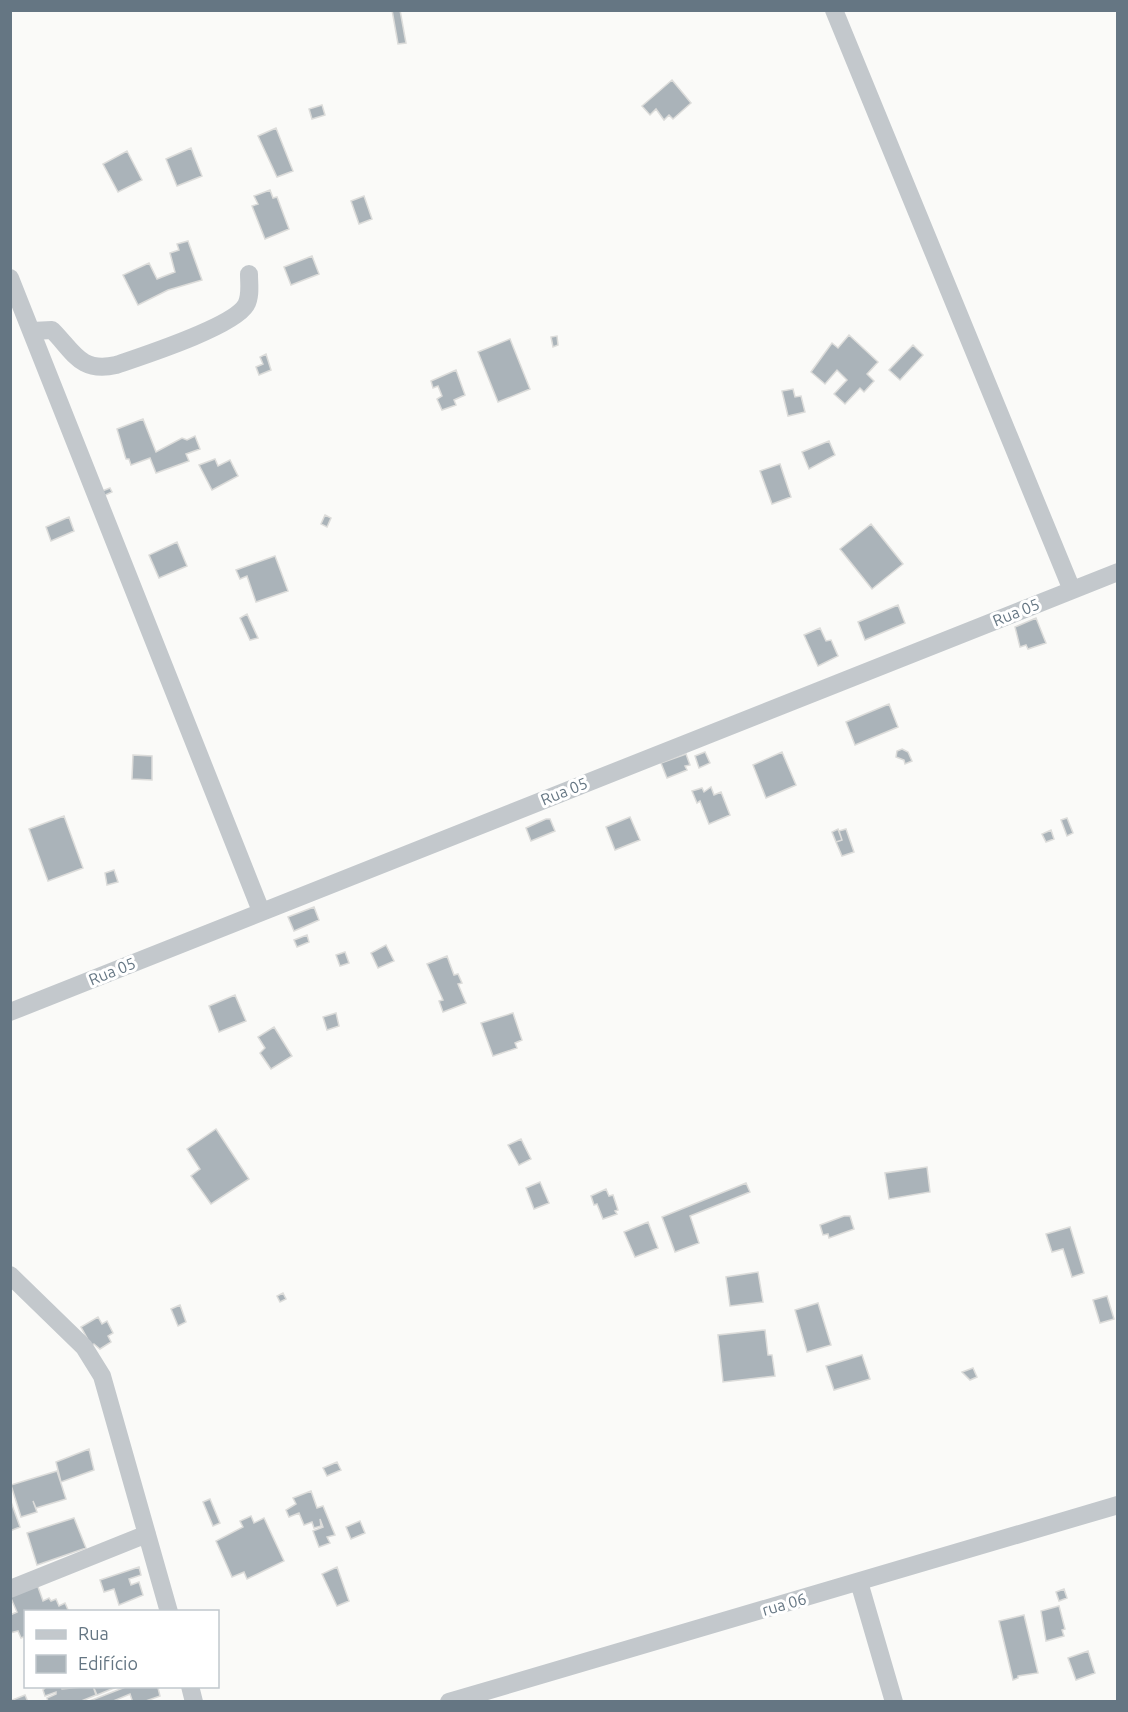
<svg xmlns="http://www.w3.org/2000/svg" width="1128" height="1712" font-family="Ubuntu,sans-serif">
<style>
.building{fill:#aab3b9;stroke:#dcdcda;stroke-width:1.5}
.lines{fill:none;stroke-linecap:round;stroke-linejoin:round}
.minor{stroke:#c3c8cc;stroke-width:18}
.labels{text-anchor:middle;stroke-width:6;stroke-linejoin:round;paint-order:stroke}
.street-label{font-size:16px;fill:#657683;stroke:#fff}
</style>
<rect width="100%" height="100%" fill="#fafaf8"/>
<!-- building -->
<path class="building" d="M392,10H400L406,43L398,44Z
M672,80L691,103L673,119L669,115L664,120L656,109L650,115L642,106Z
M322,105L325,115L312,119L309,109Z
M276,128L293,171L277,177L258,136Z
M191,148L202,176L177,186L166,159Z
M127,151L142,180L118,192L103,164Z
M270,190L273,198L277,197L289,229L265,239L252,206L258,204L254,196Z
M364,196L372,219L359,224L351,201Z
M188,241L202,280L168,290L138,305L123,275L149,263L157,279L175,272L170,253L179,250L177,244Z
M312,256L319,274L291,285L284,267Z
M849,335L878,362L867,374L874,381L864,392L860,388L845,404L834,394L847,380L837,370L825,384L811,372L832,343L838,348Z
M557,336L558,345L553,347L551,337Z
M510,339L530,389L498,402L478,352Z
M913,345L923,355L900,380L889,370Z
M266,354L271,370L259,375L256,367L263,364L260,357Z
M456,370L465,395L454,400L456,405L442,410L437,399L442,396L438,386L433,388L431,381Z
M793,389L795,397L801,396L805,412L788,416L782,391Z
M143,419L156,452L182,438L187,440L195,436L200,449L186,454L189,461L156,473L150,458L131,465L129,459H126L117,429Z
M829,441L835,455L809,469L802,452Z
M215,459L218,466L230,460L238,476L212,490L199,465Z
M780,464L791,497L772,504L760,471Z
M110,488L112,492L99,498L97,493Z
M325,515L331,518L327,527L321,524Z
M69,517L74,531L51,541L46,527Z
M871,524L903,564L872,589L840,549Z
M177,542L187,566L159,578L149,555Z
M275,556L288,591L256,602L247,576L240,579L236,570Z
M898,605L905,623L865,640L858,622Z
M247,614L258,638L250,640L240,618Z
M1036,618L1046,643L1028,649L1026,645L1020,647L1015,627Z
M820,628L826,641L831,640L838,656L818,666L804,635Z
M889,704L898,727L855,745L846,722Z
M902,749L908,752L912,761L905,764L904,760L896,757L897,751Z
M705,752L710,763L699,768L695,756Z
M782,752L796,785L766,798L753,765Z
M686,754L690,765L685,766L687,770L667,778L661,763Z
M133,755L152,756V780L132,779Z
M711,787L714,795L721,792L730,815L709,824L700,801L697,803L692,791L702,788L704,792Z
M64,816L83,868L48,881L29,829Z
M630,817L640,840L615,850L606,827Z
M1067,818L1073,833L1067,836L1061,820Z
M546,819H550L555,831L531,841L526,828Z
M838,829L842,840L836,842L832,832Z
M846,829L854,852L842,856L836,842L842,840L839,831Z
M1051,830L1054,839L1046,842L1042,834Z
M114,870L118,882L107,885L105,873Z
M314,907L319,920L294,931L288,917Z
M307,935L309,942L297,947L294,940Z
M386,945L394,961L378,968L371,953Z
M345,952L349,963L340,966L336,955Z
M447,956L454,975L458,974L462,983L458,984L466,1003L443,1012L439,1001L443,1000L427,964Z
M235,995L246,1021L219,1032L209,1006Z
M336,1013L339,1026L327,1030L323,1017Z
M513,1013L522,1040L515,1043L517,1048L493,1056L481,1023Z
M274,1027L292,1056L271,1069L260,1053L265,1048L258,1037Z
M216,1129L249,1179L211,1204L191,1176L200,1169L187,1149Z
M521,1139L531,1159L519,1165L508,1145Z
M927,1167L930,1192L889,1199L885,1173Z
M540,1182L549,1203L534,1209L526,1188Z
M746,1183L750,1192L690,1216L699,1243L675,1252L662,1217Z
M606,1189L609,1196L613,1195L618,1210L615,1211L617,1214L603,1219L597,1204L594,1205L591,1196Z
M844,1216H850L854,1229L829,1238L828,1234L823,1235L820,1225Z
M648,1222L658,1248L635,1257L624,1232Z
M1070,1227L1084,1273L1072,1277L1063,1249L1052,1252L1046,1234Z
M758,1272L763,1302L730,1306L726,1277Z
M283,1293L286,1299L280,1302L277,1296Z
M1107,1296L1114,1319L1100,1323L1093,1300Z
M818,1303L831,1345L807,1352L795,1310Z
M180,1305L186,1322L178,1326L171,1309Z
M98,1317L102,1324L107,1321L113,1333L108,1336L111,1342L100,1349L94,1344L91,1345L81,1327Z
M765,1330L768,1355H772L775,1376L723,1382L718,1335Z
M862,1355L870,1379L834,1390L826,1366Z
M973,1368L977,1377L970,1380L962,1372Z
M89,1449L94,1470L61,1482L56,1462Z
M337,1462L341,1470L327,1476L323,1468Z
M57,1471L66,1499L36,1508L33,1501L37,1512L21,1517L11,1485Z
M311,1491L317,1508L323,1506L335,1535L327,1537L330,1543L319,1547L313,1531L323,1527L320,1519L321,1526L314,1528L312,1522L304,1525L299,1513L289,1517L286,1510L296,1504L293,1498Z
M10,1499L20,1527L10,1531Z
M210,1499L220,1523L213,1526L203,1502Z
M251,1516L254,1523L264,1518L284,1561L247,1579L244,1572L232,1577L216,1541L243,1527L240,1521Z
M74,1518L86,1548L37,1565L27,1533Z
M360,1521L365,1533L351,1539L346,1527Z
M139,1567L141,1575L129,1579L131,1585L139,1582L143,1595L119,1605L114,1589L104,1592L100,1580Z
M337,1567L349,1601L337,1606L322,1574Z
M37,1584L43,1601L49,1598L51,1601L56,1599L59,1606L65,1603L69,1612H26V1636L21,1638L18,1631L10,1633V1615L17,1612L10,1596Z
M1064,1589L1067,1598L1059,1601L1056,1592Z
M1059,1606L1065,1629L1062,1630L1064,1636L1046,1641L1041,1611Z
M1024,1615L1038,1673L1018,1676V1678L1013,1680L999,1621Z
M1088,1651L1095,1673L1076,1680L1068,1658Z
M47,1686H61L62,1689L93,1686L96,1695L79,1702H48L47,1698L56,1694V1692L45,1696L43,1690Z
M93,1686H119L97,1695Z
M163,1686L158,1688L160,1696L143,1702H129L132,1700L130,1694L111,1702H87L128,1686Z
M25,1695L28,1702H10V1701Z"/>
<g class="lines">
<!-- minor -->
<path class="minor" d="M834,10L1072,590
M10,278L261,911
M32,331L52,330C74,352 80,373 116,365C142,356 233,327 246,305C251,296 249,284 249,274
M10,1012L1118,572
M10,1275L84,1347L102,1376L169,1612
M859,1582L894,1702
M10,1589L147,1534
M190,1686L194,1702
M449,1702L1118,1505"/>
</g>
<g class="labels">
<!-- street labels -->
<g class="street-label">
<text transform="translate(1016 612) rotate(-22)" y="6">Rua 05</text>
<text transform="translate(564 791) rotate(-22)" y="6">Rua 05</text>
<text transform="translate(112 971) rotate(-22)" y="6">Rua 05</text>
<text transform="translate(784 1604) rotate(-16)" y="6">rua 06</text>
</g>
</g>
<!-- border -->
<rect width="1128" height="1712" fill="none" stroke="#657683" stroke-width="24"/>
<!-- legend -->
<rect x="24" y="1610" width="195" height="78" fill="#ffffff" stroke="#c1c8cd" stroke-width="1.5"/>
<rect x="36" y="1630" width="30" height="9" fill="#c3c8cc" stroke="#c1c8cd" stroke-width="1.5"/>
<text x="78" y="1640" font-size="18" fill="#657683">Rua</text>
<rect x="36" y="1655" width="30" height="18" fill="#aab3b9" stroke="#c1c8cd" stroke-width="1.5"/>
<text x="78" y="1670" font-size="18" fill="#657683">Edifício</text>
</svg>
